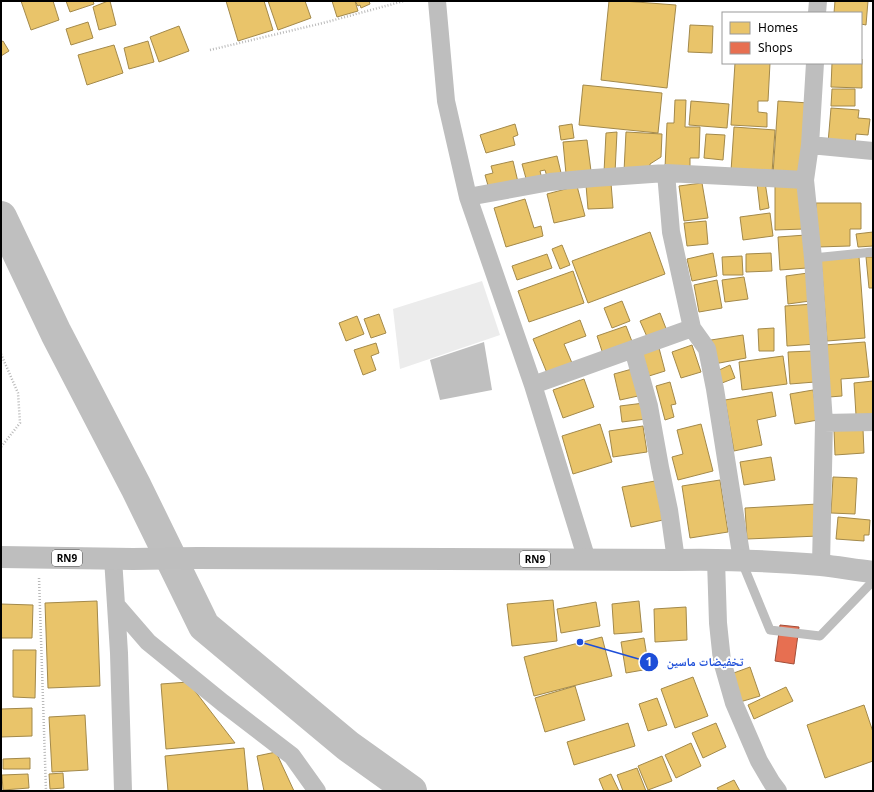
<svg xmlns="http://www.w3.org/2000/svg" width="874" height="792" font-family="'Noto Sans','Noto Naskh Arabic',sans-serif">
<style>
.green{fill:#ececec}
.water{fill:#bfbfbf}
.homes{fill:#e9c46a;stroke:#a3894a}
.shops{fill:#e76f51;stroke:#a24e39}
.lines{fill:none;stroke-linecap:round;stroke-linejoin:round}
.river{stroke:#bfbfbf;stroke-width:32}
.path{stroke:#b9b9b9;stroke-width:2.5;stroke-dasharray:1 2;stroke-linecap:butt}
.lane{stroke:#bebebe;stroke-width:9}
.street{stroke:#bebebe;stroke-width:18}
.primary{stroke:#bebebe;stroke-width:22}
.labels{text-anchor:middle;stroke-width:4;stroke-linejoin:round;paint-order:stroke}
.shield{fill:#fff;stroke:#4c4c4c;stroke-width:1}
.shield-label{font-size:10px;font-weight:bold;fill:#000}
.leader{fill:none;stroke:#1d4ed8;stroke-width:1.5}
.callout-dot{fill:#1d4ed8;stroke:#fff;stroke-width:1.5}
.mark-label{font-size:12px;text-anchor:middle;font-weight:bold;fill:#fff}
.callout-label{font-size:12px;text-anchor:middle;font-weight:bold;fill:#1d4ed8;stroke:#fff;stroke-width:4;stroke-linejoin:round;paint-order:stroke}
</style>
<rect width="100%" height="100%" fill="#fff"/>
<!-- green -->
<path class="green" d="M482,281L500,335L400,369L393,309Z"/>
<!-- water -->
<path class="water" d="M484,342L492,390L440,400L430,360Z"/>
<!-- homes -->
<path class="homes" d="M21,1H53L59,20L31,30Z
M66,1H93L94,4L70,12Z
M108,1H110L116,25L99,30L93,7Z
M226,1H264L273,30L238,41Z
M268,1H305L311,18L278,30Z
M332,1H355L358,11L337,17Z
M355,1H369L370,4L361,8L360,5L358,6Z
M609,1H623L676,5L667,88L601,80Z
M835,1H868L866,25L861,24V13H834Z
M88,22L93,38L71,45L66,29Z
M690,25L713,26L712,53L688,52Z
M179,26L189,51L159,62L150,37Z
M3,41L9,51L1,56V42Z
M148,41L154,62L129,69L124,48Z
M114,45L123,73L87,85L78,55Z
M861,59H862V88L831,87L832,63H861Z
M735,63H770L768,101H758V112L767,113V127L731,125Z
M583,85L662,93L658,133L579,125Z
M832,89H855V106H831Z
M675,100H686L685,127H700L699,158H690V168H665L667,123H674Z
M691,101L729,104L727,128L689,125Z
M778,101L809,103L804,176L773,174Z
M831,108L859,110L858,118L870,119L868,135L856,134L855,145L828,143Z
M515,124L518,135L513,137L515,145L486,153L480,135Z
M572,124L574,138L561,140L559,126Z
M734,127L775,130L772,173L731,171Z
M617,132L615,173L604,172L606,133Z
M626,132L662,134L661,157L650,164V173L624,171Z
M706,134L725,135L723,160L704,158Z
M587,140L591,171L566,174L563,142Z
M557,156L562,177L548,180L545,170L540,171L542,179L527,182L522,164Z
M513,161L518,182L489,189L485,175L493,173L491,166Z
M765,182L769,208L760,210L757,183Z
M611,183L613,208L588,209L586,185Z
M702,183L708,218L684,221L679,186Z
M775,184H804V229L775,230Z
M577,186L585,216L554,223L547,194Z
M525,199L534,228L541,226L543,236L506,247L494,208Z
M816,203H861V229H850V246L817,247Z
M770,213L773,236L743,240L740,217Z
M706,221L708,244L687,246L684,223Z
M650,232L665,274L588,303L572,261Z
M873,232V246L858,247L856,234Z
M806,235L807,268L780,270L778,237Z
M562,245L570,265L560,269L552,249Z
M713,253L717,276L692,281L687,259Z
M771,253L772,271L746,272V254Z
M547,254L552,268L517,280L512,266Z
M742,256L743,275H723L722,257Z
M859,257L865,338L827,341L821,260Z
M866,257H873V288H869Z
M573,271L584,303L529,322L518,291Z
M808,273L810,301L788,304L786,276Z
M744,277L748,299L725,302L722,280Z
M717,280L722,308L699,312L694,285Z
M622,301L630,321L612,328L604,308Z
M814,304L816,344L787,346L785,306Z
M660,313L667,331L648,339L640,321Z
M379,314L386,333L371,338L364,319Z
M357,316L364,334L346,341L339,323Z
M580,320L586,336L564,344L572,363L547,373L533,339Z
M626,326L633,344L603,354L597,336Z
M774,328V351H759L758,329Z
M743,335L746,358L714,364L711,340Z
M865,342L869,377L841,379L842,396L829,397L824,345Z
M376,343L379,353L371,356L376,370L363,375L354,350Z
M692,345L701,372L681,378L672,352Z
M659,348L665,371L649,376L642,353Z
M813,351L815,382L790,384L788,352Z
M783,356L787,384L742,390L739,362Z
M730,365L735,378L722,383L717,371Z
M632,369L638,396L620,400L614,374Z
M584,379L594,407L563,418L553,390Z
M873,381V414L856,415L854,383Z
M670,382L676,404L671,405L674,417L665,420L656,386Z
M813,390L818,420L795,424L790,394Z
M772,392L776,416L757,420L762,445L734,451L725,400Z
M644,403L646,419L622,422L620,406Z
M600,424L612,462L573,474L562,436Z
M701,424L713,471L678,480L672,457L683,454L677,430Z
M643,426L647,452L613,457L609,431Z
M863,429L864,453L835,455L834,430Z
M771,457L775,480L744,485L740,462Z
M833,477L857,478L855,514L831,513Z
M720,480L728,532L690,538L682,486Z
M655,481L663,520L631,527L622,487Z
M818,504L819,536L747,539L745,508Z
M838,517L870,520L869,535H864V541L836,539Z
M553,600L557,641L512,646L507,604Z
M97,601L100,686L48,688L45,603Z
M639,601L642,632L614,634L612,604Z
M596,602L600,626L561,633L557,609Z
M1,604L33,605L32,638H1Z
M686,607L687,640L655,642L654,609Z
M602,637L612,676L534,696L524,657Z
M644,638L649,669L626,673L621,642Z
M13,650H36L35,698L13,697Z
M750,667L760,696L740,702L731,674Z
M693,677L708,716L675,728L661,689Z
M188,682L235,743L166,749L161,684Z
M575,686L585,720L545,732L535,698Z
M786,687L793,701L754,719L748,705Z
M657,698L667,725L648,731L639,704Z
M864,705L873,732V761L825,778L807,725Z
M32,708V736L1,737V709Z
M85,715L88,770L52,772L49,717Z
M628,723L635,746L574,765L567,742Z
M716,723L726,747L703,758L692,733Z
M691,743L701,766L676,778L665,755Z
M244,748L248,791H168L165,756Z
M276,752L294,791H264L257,756Z
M662,756L672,781L648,790L638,766Z
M30,758V769H3V759Z
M637,768L646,791H623L617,775Z
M63,773L64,788L50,789L49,774Z
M28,774L29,788L3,790L2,775Z
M611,774L619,791H604L599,779Z
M734,780L740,791H719L717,788Z"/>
<!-- shops -->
<path class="shops" d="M780,625L799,627L794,664L775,661Z"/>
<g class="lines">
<!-- river -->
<path class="river" d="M1,217L56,333L136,487L204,626L348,746L411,791"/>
<!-- path -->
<path class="path" d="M210,50L323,23L404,1
M1,354L18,393L20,423L1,447
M39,578L46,791"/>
<!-- lane -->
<path class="lane" d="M813,258L873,252
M742,562L770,630L820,636L873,581"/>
<!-- street -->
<path class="street" d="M437,1L446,101L468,197L533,385L587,560
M817,13L818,1
M815,63L810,145L805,180L813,258L824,423L821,565
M810,145L873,151
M666,173L671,232L692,328L707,349L715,389L742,560
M468,197L550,182L594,178L666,173L805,180
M633,349L649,406L660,467L669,510L676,560
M533,385L692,328
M824,423L873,422
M113,558L116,605L148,642L223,703L292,756L317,791
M716,560L718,623L722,661L734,703L759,761L772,783L778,791
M116,605L119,653L123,791"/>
<!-- primary -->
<path class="primary" d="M1,557L133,559L197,558L676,560C725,559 773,561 821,565C838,567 856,570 873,572"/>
</g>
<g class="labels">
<!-- shield labels -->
<g class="shield">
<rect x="52" y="550" width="30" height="16" rx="3"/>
<rect x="520" y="551" width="30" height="16" rx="3"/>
</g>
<g class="shield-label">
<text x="67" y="562">RN9</text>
<text x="535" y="563">RN9</text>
</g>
</g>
<!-- callouts -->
<path class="leader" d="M580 642L649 662"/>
<g class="callout-dot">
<circle cx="580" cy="642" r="4"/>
<circle cx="649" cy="662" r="10"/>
</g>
<g class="mark-label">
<text x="649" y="666">1</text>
</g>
<g class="callout-label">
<text x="705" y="666">تخفيضات ماسين</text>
</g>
<!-- border -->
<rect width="874" height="792" fill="none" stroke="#000000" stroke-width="4"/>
<!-- legend -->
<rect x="722" y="12" width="140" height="52" fill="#ffffff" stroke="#999999"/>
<rect x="730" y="22" width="20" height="12" fill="#e9c46a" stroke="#999999"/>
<text x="758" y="32" font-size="12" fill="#000000">Homes</text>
<rect x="730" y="42" width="20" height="12" fill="#e76f51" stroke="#999999"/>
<text x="758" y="52" font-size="12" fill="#000000">Shops</text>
</svg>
